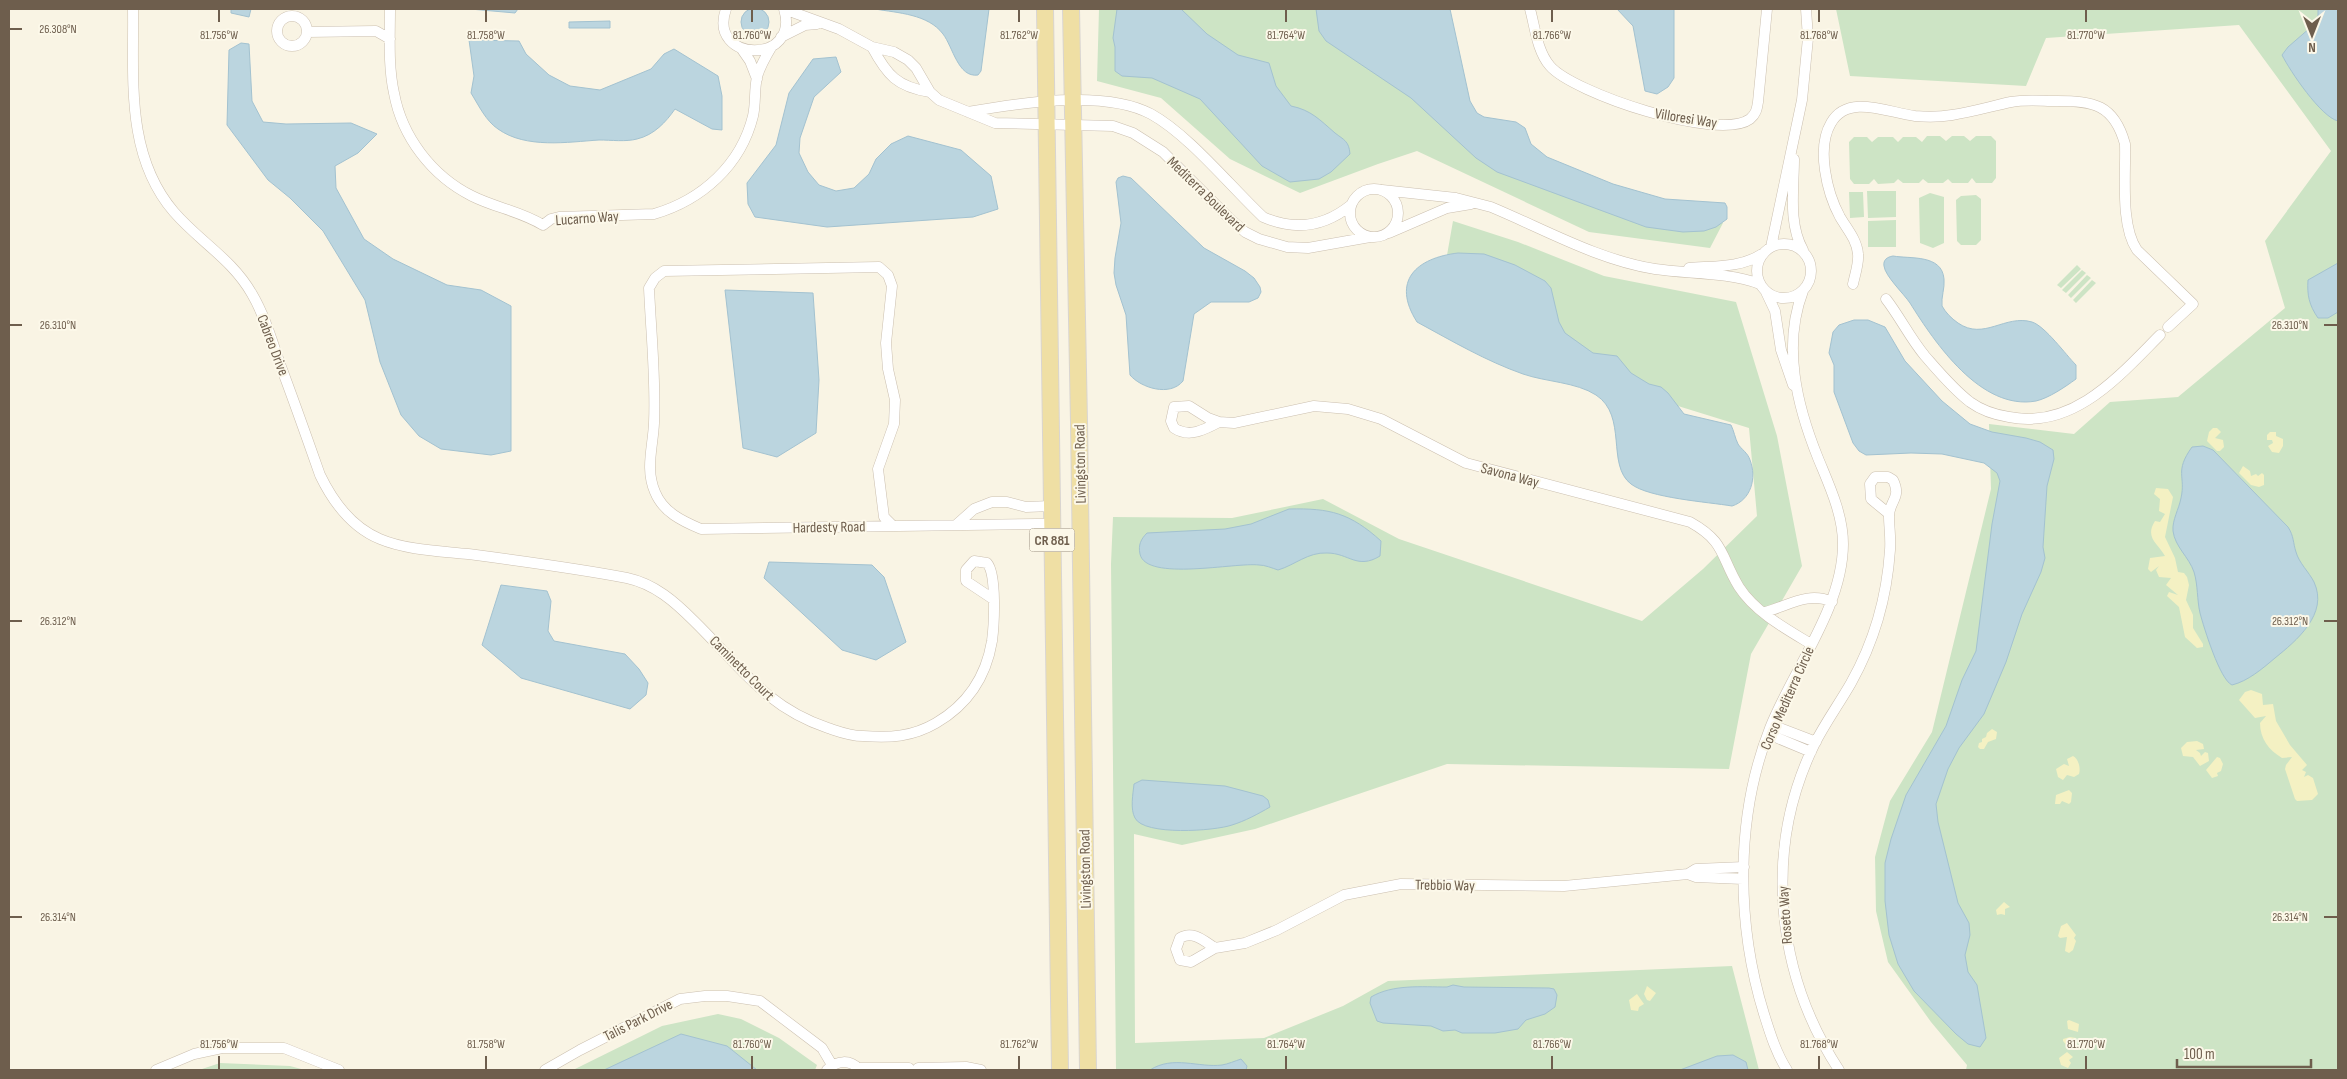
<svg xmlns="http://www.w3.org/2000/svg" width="2347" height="1079" font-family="'Sofia Sans Condensed',sans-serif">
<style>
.green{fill:#cde4c5}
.sand{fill:#f4f1c3}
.water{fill:#bbd5df;stroke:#a3c2d0}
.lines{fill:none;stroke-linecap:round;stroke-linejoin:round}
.street-casing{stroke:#cbbfaf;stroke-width:11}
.primary-casing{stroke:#d9d5d1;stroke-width:18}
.street{stroke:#fff;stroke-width:10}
.primary{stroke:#efdfa4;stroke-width:16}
.ticks{fill:none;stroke:#6e5e4d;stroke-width:2}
.labels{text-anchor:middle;stroke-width:4;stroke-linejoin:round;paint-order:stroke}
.shield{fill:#fcf8e9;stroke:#998c7c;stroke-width:1}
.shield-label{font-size:14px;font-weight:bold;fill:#6e5e4d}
.street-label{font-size:15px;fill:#6e5e4d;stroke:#fcf8e9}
.ticks-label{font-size:12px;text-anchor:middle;fill:#6e5e4d;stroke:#fcf8e9;stroke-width:4;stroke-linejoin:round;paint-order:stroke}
</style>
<rect width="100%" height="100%" fill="#f9f4e4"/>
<!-- green -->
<path class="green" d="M1099,9H1408L1491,140L1599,195L1723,223L1710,248L1589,232L1417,151L1378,164L1300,193L1230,159L1161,98L1097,81Z
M1836,9H2338V1070H1966L1967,1065L1931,1022L1888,962L1876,911L1875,857L1890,801L1932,732L1991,489L1989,424L2074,434L2110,402L2178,397L2285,308L2265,241L2331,151L2239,25L2046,38L2026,86L1850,76Z
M1927,136H1940L1946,141L1952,136H1964L1970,141L1976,136H1991L1996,141V178L1992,183H1976L1972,178L1968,183H1952L1948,179L1943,183H1928L1923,179L1919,183H1903L1898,179L1894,183L1878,184L1874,179L1869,184H1854L1850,179L1849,142L1854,137H1867L1872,142L1878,137H1893L1898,142L1903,137H1916L1922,142Z
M1867,191H1896V217L1868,218Z
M1849,192H1863L1864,217L1850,218Z
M1930,193L1944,197V243L1933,248L1920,243L1919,198Z
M1976,195L1981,199V240L1976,245H1961L1957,241L1956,200L1961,196Z
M1896,220V247H1868V221Z
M1453,221L1518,242L1604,276L1736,302L1777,436L1802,566L1751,654L1729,769L1447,764L1255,829L1182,845L1134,834L1135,1043L1264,1038L1343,1006L1388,981L1732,966L1759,1070H1116L1111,564L1113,517L1232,518L1323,499L1399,539L1642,621L1703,569L1757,516L1749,428L1678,406L1443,278Z
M2077,265L2081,269L2061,288L2057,285Z
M2082,270L2086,273L2066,293L2062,290Z
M2087,275L2091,278L2071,298L2068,295Z
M2092,280L2096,283L2076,303L2073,300Z
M718,1014L741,1019L779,1038L817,1065L815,1070H573L662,1026Z
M220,1063L290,1066L305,1070H199Z"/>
<!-- sand -->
<path class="sand" d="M2213,428H2217L2221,432L2215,438L2223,440L2224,447L2220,451H2217L2207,441L2209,432Z
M2270,432H2276V436L2283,439V446L2279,453L2272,452L2268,446L2273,443L2272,440H2267V435Z
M2243,466L2250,471L2251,476L2256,474L2258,476L2262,473L2264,475V485L2259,487L2251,485L2239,473Z
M2156,488L2168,489L2173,497L2165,537L2175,558L2178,572L2184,573L2187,577L2189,585L2186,600L2193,615V628L2203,644V647L2197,648L2185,637L2179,607L2167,596L2169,592L2178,595L2166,585L2171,578L2159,577L2156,570L2159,566L2151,572L2148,569L2150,558L2165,556C2159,544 2144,538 2155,521L2160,522L2165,514L2159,511L2160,499L2154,494Z
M2251,690L2262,694L2263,705L2273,704L2276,721L2290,745L2307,765L2302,770L2306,772L2304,777L2308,775L2313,778L2318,794L2312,800L2297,801L2295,799L2285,769L2286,765L2292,757L2282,758C2269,750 2260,739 2260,723L2266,716L2255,718L2239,700L2245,692Z
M1992,729L1997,732L1996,739L1988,742L1984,749H1980L1978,747L1979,743L1982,742V739L1986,737L1987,733Z
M2187,742L2197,741L2203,744L2204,749L2196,750L2200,753L2201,756L2205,752L2208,753L2209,761L2200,766L2193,757L2183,756L2181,748Z
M2073,756C2078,758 2081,768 2079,774L2074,777L2067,775L2063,780L2058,777L2056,769L2064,764L2069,766L2067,759Z
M2217,757L2220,758L2223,764L2221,771L2217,773L2218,776L2212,778L2206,770Z
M2069,790L2072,793L2071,802L2069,804L2062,801L2060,804H2055L2056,795Z
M2004,902L2010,907L2005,909V915L2001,914L1997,915L1996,910Z
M2067,923L2076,935L2074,938L2076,941L2073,950L2069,953L2065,951L2067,937L2060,938L2058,936L2061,926Z
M1647,986L1656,993L1650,1001L1647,1000L1644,994Z
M1637,994L1644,1004L1639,1007L1638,1011L1631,1010L1629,1000Z
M2069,1020L2079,1024L2078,1032L2068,1029L2067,1021Z
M2070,1037L2076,1038V1048L2068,1047L2063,1041V1039Z
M2067,1052L2073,1057L2069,1060L2071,1063L2068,1068L2061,1065L2059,1058Z"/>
<!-- water -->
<path class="water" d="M741 22a14 14 0 1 1 28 0a14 14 0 1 1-28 0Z
M231,9H251L249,17L231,13Z
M470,9H518L515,13Z
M875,9H989L981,71L978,75C958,78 953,47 943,34C928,14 898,13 875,9Z
M1117,9H1181L1207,34L1238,55L1269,63L1276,86L1291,106C1311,110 1320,120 1335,133C1344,140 1349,141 1350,154L1331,172L1319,179L1290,182L1262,166L1200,99L1152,78L1122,76L1115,71V47L1113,38Z
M1316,9H1450L1470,101L1477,113L1484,117L1516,122L1525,128L1531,144L1547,157L1613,184L1665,199L1725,203L1727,207V219L1716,227L1704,231L1683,232L1646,227L1497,172L1476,158L1411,98L1326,41L1319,31Z
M1617,9H1674V78L1668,87L1657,94L1645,91L1633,26Z
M2318,9H2338V121C2321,117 2290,71 2282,55L2288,47L2318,21Z
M610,21V28H569V22Z
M469,40L519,41L526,54L549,75L570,86L600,90L651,69L664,54L674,49L718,76L722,96V130L712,129L675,109C666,122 654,135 637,139C626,142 611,140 599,140C568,142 526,149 498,129C486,121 479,106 471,93L474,76Z
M241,43L249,44L252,101L263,122L286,124L351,123L377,134L358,153L335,166L336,188L364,239L393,259L447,285L481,290L511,306V451L491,455L441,449L419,436L401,415L380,362L365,300L323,231L290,198L268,180L227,125L229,50Z
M836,57L841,72L814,97L800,138L799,153L808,172L819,185L836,191L854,188L869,174L876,159L891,144L908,136L961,150L991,176L998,209L973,217L827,227L755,217L748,204L747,183L776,145L789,93L813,59Z
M1123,176L1131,178L1204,248L1245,271L1254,278L1260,287L1261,292L1258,298L1249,302H1211L1194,314L1183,381C1170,397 1141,388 1130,375L1126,315L1116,285L1114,273L1115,258L1121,223L1116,182L1118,178Z
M1458,253L1484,254L1515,265L1545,281L1551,288L1559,322L1565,333L1593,353L1617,356L1631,373L1649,384L1661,387L1668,393L1684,414L1731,425C1734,431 1735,438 1738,444C1741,449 1748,453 1750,460C1757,478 1751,500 1732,506C1708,502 1649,498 1631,484C1606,465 1628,416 1596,395C1576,382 1546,382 1523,374C1486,361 1452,341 1417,322C1391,281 1416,258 1458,253Z
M1893,256C1910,259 1942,254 1944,279C1945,288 1941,297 1942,306C1946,313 1951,318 1958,323C1984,341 2005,314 2032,322C2045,326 2066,355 2076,365V379C2065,387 2049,398 2036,401C1981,411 1935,343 1910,303C1904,294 1885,276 1884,266C1883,260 1887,257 1893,256Z
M2338,263V312L2328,318H2318C2309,305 2307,295 2308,280Z
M725,290L813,293L819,380L816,433L777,457L743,448Z
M1854,320H1868L1885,327L1905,361L1942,401L1970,424L1992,432L2026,438L2040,442L2053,450L2054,459L2047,486L2043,547L2045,558L2041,572L2022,614L2006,662L1984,714L1959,748L1948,769L1936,804L1938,822L1958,903L1969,923L1970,935L1965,955L1968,972L1977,985L1986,1038L1980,1047L1968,1044L1956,1034L1914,991L1898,964L1889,935L1885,901V863L1891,839L1906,795L1946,726L1962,680L1976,651L1992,524L2000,481L1997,473L1984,463L1942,454L1911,453L1866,455L1859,451L1853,443L1834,392V365L1829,353L1833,332L1839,325Z
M2203,446L2213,450L2288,527C2294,536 2293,543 2296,552C2299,563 2309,572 2314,582C2329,614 2296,641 2275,658C2262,669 2248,681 2232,685C2220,680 2204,628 2200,613C2197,600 2198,585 2194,572C2189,557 2175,547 2173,531C2172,520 2179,509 2181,498C2186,476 2174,472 2192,447Z
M1289,509C1330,508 1350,513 1381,541L1380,556C1357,570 1349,553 1327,553C1308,552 1295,565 1278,570C1272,568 1265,565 1259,565C1236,562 1146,582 1140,554C1138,545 1141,539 1147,533L1225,529L1251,524Z
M769,562L872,565L884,577L906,642L876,660L842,650L764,578Z
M501,585L547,591L551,601L548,631L554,641L625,654L639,669L648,683L646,695L630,709L521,678L482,645Z
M1142,780L1225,786L1263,796L1268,800L1270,807C1258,814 1245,821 1232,825C1215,831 1144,836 1135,818C1130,809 1133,794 1134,784Z
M1453,985L1464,987L1549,988L1554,989L1557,995L1555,1007L1545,1014L1526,1020L1518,1029L1495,1033H1462L1455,1030L1443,1031L1431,1026L1383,1023L1377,1021L1370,1003L1371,997C1393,984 1422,987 1447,987Z
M681,1034L727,1046L757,1070H604Z
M1733,1055L1746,1062L1748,1070H1680L1717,1056Z
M1241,1059L1247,1066L1246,1070H1150C1173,1055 1199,1068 1222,1065C1228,1064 1235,1061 1241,1059Z"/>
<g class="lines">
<!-- street casing -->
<g class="street-casing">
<path id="street" d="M133,9C134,78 125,155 174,212C200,242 232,259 252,294C265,316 272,341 280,364C294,401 307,438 320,475C333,502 351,527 380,539C406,550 440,551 468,554C521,561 575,568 627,578C655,584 675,602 694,621C739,665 765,707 828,728C840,732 850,736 863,736C890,738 912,737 936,723C967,705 986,677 992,641C994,626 997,574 987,563L974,561L966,570V581L993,599
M390,9C390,36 388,66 394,93C402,137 432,176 472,196C496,208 520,211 543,225L551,219L559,217L654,214C702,200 741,165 753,116C756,103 754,90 757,77C760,66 766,56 772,46
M726,9C707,63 801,65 784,9
M784,9L839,29L872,47L894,52L908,60L916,68L930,92L939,100L995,123L1113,126L1133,133L1163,152L1228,217L1245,232L1259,239L1287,247L1308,248L1370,237
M1530,9C1535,27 1537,51 1550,66C1573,93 1719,142 1750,119C1756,114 1757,109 1758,102L1767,9
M277 31a15 15 0 1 1 30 0a15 15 0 1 1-30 0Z
M307,32L376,31L390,39
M781,37L805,25L817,24
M872,47C887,75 897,87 930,92
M741,48L750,61L757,79
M968,112C1018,103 1105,89 1151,114C1189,135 1230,186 1263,217C1295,231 1324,227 1351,205
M1794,159C1794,189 1788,223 1803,250
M1350 213a24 24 0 1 1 48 0a24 24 0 1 1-48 0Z
M1382,190L1456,198L1491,207C1544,229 1598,260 1655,269C1689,274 1727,272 1760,284
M1389,233L1447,208L1471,204
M1757 271a27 27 0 1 1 54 0a27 27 0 1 1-54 0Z
M1771,247L1802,100L1808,38L1806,9
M1689,268C1713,266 1741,268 1762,254
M1853,284C1855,274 1859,264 1858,254C1857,240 1847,229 1840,217C1827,193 1816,148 1831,123C1848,93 1889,113 1915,116C1927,117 1940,117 1952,115C1972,112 1992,106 2011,102C2026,99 2042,101 2057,101C2093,101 2114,104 2125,144C2126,175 2120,225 2137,250L2193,304L2168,327
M1766,292L1775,311L1781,350L1793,385
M1886,299C1900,317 1910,338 1925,356C1939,372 1953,389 1970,402C1981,410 1996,415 2009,417C2074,430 2120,375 2160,335
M1219,422C1204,430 1189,438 1174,428L1171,421L1174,407L1189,406L1208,418L1219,422L1234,423L1314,406L1348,409L1381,419L1466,463L1690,522C1726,542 1720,556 1739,587C1755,612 1786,629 1811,644
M956,525L974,509L992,502H1007L1026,507L1051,506
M893,526L884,517L878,469L894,424L895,400L888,369L886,343L892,286L888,275L879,267L664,271L655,278L649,288C651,333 656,379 654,423C653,447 645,469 655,492C663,512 682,521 701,529L1037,524H1051
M1765,612C1788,606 1808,591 1832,602
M1772,725L1816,742
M1768,734L1811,752
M1688,874L1696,869L1744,867
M1215,948C1204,941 1193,930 1180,938L1176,949L1180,960L1191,962L1215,948L1245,943L1277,930L1344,895L1401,884L1564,886L1688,874L1696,877L1743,879
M859,1068H909
M918,1068L966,1067L981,1070
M156,1070L194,1054L222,1048H284L339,1070
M545,1070L580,1050L680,999L705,996H727L760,1001L822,1048L832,1065
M827,1070C837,1060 850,1059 860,1070
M1787,1070C1776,1053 1770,1033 1764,1014C1736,923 1735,817 1770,728C1793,670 1843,607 1843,544C1843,514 1829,485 1818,458C1797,406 1782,346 1803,291
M1839,1070C1776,974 1763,850 1814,745C1825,723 1839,704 1851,683C1874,642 1887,596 1890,550C1891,538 1889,527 1889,516C1889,501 1902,498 1893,480L1888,477H1875L1870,484L1871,499L1888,513"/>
</g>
<!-- primary casing -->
<g class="primary-casing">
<path id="primary" d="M1045,9L1060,1070
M1071,9L1079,422L1088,1070"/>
</g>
<!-- street -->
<use href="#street" class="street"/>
<!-- primary -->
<use href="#primary" class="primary"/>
</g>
<!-- ticks -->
<path class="ticks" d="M219,10V22M486,10V22M752,10V22M1019,10V22M1286,10V22M1552,10V22M1819,10V22M2086,10V22M10,29H22M10,325H22M2324,325H2337M10,621H22M2324,621H2337M10,917H22M2324,917H2337M219,1056V1069M486,1056V1069M752,1056V1069M1019,1056V1069M1286,1056V1069M1552,1056V1069M1819,1056V1069M2086,1056V1069"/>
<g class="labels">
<!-- shield labels -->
<rect class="shield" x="1029.5" y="528.5" width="45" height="23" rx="4"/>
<g class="shield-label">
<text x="1052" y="545">CR 881</text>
</g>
<!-- street labels -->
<g class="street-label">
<text transform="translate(1686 118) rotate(9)" y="5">Villoresi Way</text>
<text transform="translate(1206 194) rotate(44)" y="5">Mediterra Boulevard</text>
<text transform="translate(587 218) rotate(-4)" y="5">Lucarno Way</text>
<text transform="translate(273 345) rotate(69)" y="5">Cabreo Drive</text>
<text transform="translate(1080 464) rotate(-91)" y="5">Livingston Road</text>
<text transform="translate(1510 475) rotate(15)" y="5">Savona Way</text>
<text transform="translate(829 527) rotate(-1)" y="5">Hardesty Road</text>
<text transform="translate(742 668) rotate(45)" y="5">Caminetto Court</text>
<text transform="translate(1787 698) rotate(-66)" y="5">Corso Mediterra Circle</text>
<text transform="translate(1085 869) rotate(-91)" y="5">Livingston Road</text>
<text transform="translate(1445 885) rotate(1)" y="5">Trebbio Way</text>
<text transform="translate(1785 915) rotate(-94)" y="5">Roseto Way</text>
<text transform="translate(638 1020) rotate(-27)" y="5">Talis Park Drive</text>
</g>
</g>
<g class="ticks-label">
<text x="58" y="33">26.308°N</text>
<text x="219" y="39">81.756°W</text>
<text x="486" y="39">81.758°W</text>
<text x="752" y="39">81.760°W</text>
<text x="1019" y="39">81.762°W</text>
<text x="1286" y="39">81.764°W</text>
<text x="1552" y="39">81.766°W</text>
<text x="1819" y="39">81.768°W</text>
<text x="2086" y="39">81.770°W</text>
<text x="2290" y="329">26.310°N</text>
<text x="58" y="329">26.310°N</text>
<text x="2290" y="625">26.312°N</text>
<text x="58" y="625">26.312°N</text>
<text x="2290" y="921">26.314°N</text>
<text x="58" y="921">26.314°N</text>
<text x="219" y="1048">81.756°W</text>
<text x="486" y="1048">81.758°W</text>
<text x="752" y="1048">81.760°W</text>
<text x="1019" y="1048">81.762°W</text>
<text x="1286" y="1048">81.764°W</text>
<text x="1552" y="1048">81.766°W</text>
<text x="1819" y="1048">81.768°W</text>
<text x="2086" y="1048">81.770°W</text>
</g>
<!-- border -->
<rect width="2347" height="1079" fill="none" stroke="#6e5e4d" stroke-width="20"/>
<!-- north arrow -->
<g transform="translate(2312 35) rotate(180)" stroke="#fcf8e9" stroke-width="4" paint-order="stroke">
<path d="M0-4L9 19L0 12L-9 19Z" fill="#6e5e4d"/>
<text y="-8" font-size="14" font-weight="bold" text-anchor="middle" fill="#6e5e4d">N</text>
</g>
<!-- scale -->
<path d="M2177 1059v8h134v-8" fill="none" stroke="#6e5e4d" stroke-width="2.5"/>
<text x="2184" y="1059" font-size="15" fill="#6e5e4d" stroke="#fcf8e9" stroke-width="4" paint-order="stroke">100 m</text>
</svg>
